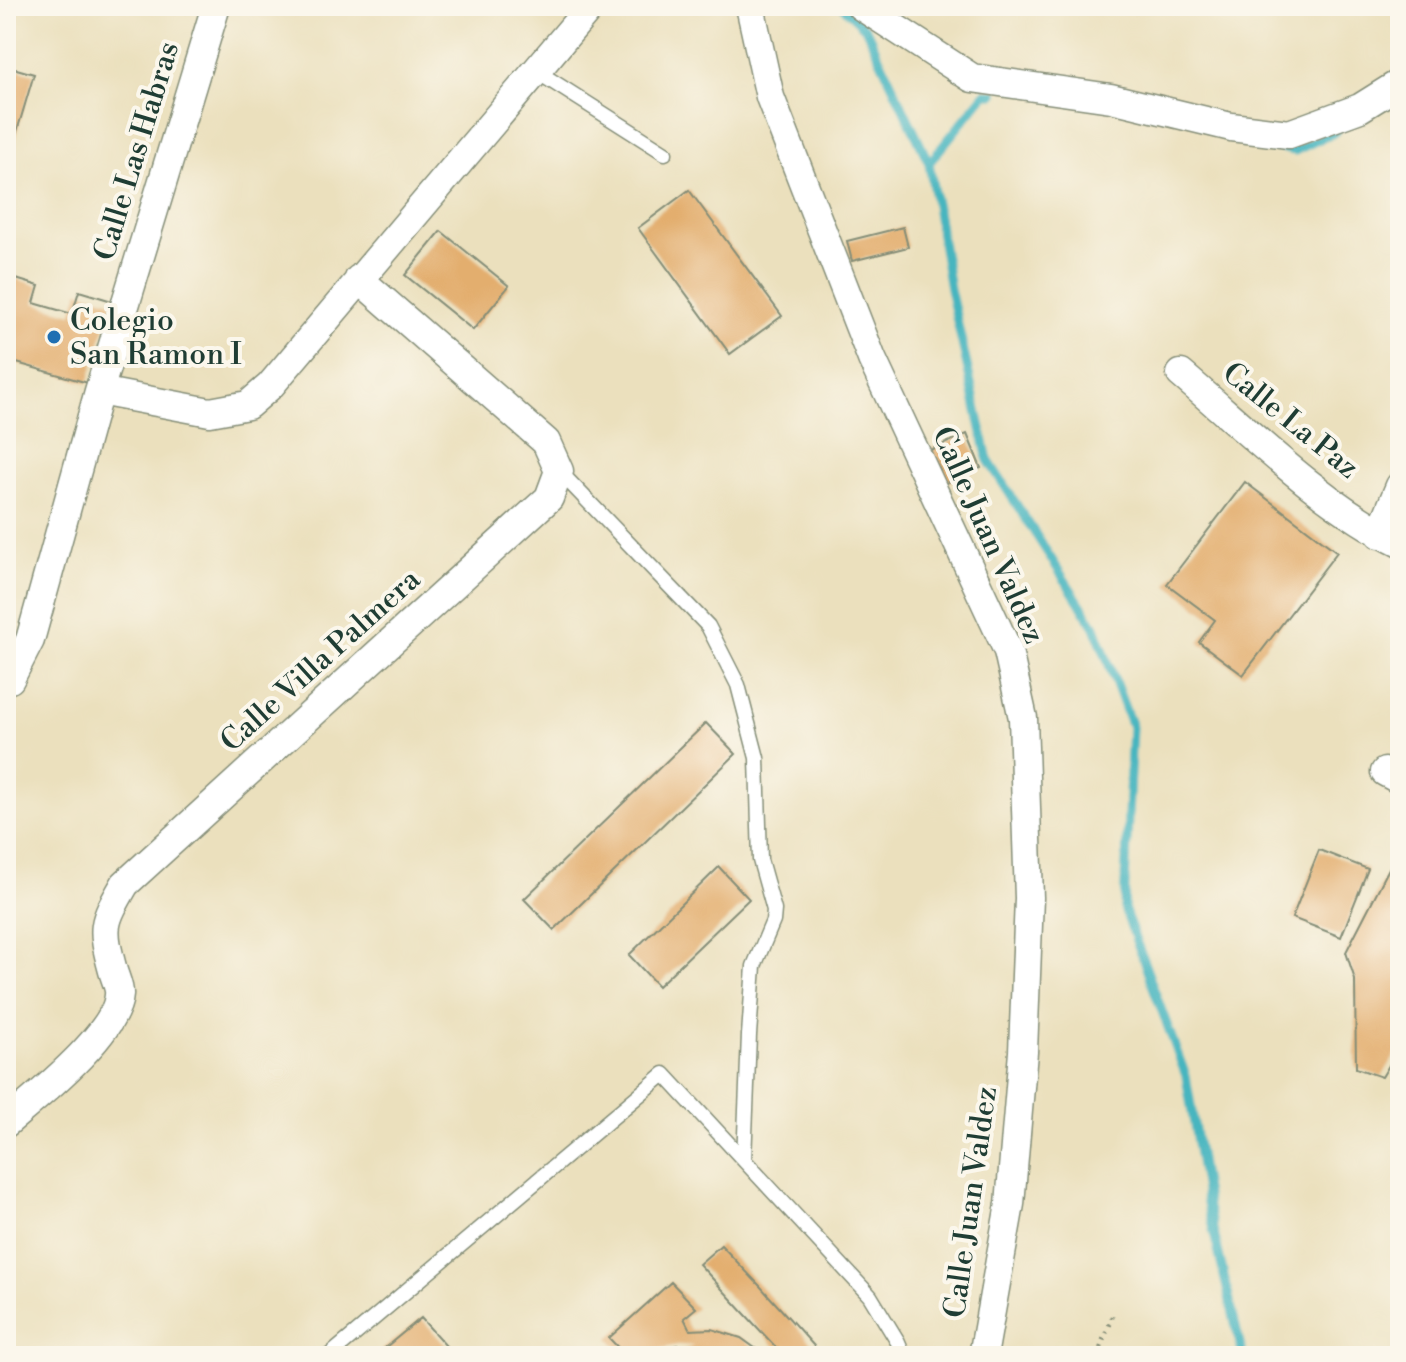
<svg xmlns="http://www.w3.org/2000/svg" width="1406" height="1362" font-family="'Libre Bodoni',serif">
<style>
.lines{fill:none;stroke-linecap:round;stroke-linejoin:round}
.stream{stroke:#46b5bf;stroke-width:9}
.building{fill:#e3ae6e}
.service-casing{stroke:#858e78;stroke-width:17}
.minor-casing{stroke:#858e78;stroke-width:31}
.path{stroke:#858e78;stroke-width:5;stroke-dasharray:2 6;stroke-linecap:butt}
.service{stroke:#fff;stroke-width:14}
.minor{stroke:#fff;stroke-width:28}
.poi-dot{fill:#1f6fb2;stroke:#fbf7ec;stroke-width:3}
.labels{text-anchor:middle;stroke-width:8;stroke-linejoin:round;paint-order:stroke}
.street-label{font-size:30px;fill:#1f3d34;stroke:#fbf7ec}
.poi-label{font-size:30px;fill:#1f3d34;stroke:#fbf7ec;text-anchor:start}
</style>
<rect width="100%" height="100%" fill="#fbf7ec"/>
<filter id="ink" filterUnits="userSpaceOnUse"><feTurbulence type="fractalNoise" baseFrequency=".0125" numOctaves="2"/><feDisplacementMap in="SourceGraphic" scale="16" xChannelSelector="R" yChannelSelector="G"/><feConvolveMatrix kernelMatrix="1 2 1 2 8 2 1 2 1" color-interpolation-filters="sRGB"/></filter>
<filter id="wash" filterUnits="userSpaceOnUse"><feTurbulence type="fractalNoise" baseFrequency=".006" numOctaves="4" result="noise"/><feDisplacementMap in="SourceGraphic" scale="32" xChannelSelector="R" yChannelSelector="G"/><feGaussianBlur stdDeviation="1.8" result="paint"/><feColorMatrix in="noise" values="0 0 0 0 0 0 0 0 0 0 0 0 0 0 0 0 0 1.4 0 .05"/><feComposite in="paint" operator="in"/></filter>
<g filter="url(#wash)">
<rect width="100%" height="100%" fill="#ebe0bd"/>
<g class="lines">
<!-- stream -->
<path class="stream" d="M842,6L866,29L929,163L950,289L988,460L1095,627L1132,727L1124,908L1186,1076L1208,1208L1243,1356
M1256,143L1295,151L1336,131
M929,163L985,94H994"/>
</g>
<g id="blocks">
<!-- building -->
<path class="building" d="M6,66L34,74L7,165H6Z
M689,190L782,316L730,354L638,228Z
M903,227L908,247L852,261L847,241Z
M441,231L509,286L473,330L405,275Z
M6,276L39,286L34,303L72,314L79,291L112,301L88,383L6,360Z
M967,434L981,468L944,484L930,450Z
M1245,482L1337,552L1243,675L1199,642L1215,620L1167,584Z
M706,723L736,754L554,930L524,899Z
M1400,847V1047L1382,1077L1356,1068L1355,980L1346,952Z
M1319,850L1368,869L1341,937L1292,918Z
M719,867L749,899L658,986L629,955Z
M721,1245L760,1286L823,1356H784L757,1327L699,1264Z
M671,1282L696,1308L684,1318L690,1330L712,1329L741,1338L766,1356H664L694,1346L678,1345L626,1356L609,1338Z
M421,1318L455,1356H375Z"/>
</g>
</g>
<g filter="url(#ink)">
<use href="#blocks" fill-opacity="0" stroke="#858e78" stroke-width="2"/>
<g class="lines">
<!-- service casing -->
<g class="service-casing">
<path id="service" d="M536,71L665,153
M559,471L708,626L738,685L757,758L760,860L774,910L773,921L754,966L749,1035L744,1160
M329,1356L664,1074L870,1296L898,1342L904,1356"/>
</g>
<!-- minor casing -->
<g class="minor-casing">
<path id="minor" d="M750,6L770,97L872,359L1008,651L1023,718L1029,898L1023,1052L1010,1204L983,1356
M861,6L972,78L1111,98L1231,127L1289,134L1360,108L1400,83
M1181,374C1247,430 1322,505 1400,543
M99,391L210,412L248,405L270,386L591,6
M1380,534L1400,486
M6,680L10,679L30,640L99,391L216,6
M1385,772L1400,780
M6,1123C35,1098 117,1033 119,995C120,988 115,978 113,971C101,926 102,924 125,884L549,498L559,471L546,442L359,279"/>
</g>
<!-- path -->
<path class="path" d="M1100,1356C1100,1339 1111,1328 1113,1312"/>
<!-- service -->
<use href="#service" class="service"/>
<!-- minor -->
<use href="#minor" class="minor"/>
</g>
</g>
<!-- markers -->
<circle class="poi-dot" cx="54" cy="337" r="8"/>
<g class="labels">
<!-- street labels -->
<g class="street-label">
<text transform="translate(136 151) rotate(-73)" y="10">Calle Las Habras</text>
<text transform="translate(1291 420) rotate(39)" y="10">Calle La Paz</text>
<text transform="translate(989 535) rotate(66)" y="10">Calle Juan Valdez</text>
<text transform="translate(320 660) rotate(-42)" y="10">Calle Villa Palmera</text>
<text transform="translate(970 1202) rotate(-82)" y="10">Calle Juan Valdez</text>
</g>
<!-- poi labels -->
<g class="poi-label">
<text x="70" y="330">Colegio<tspan x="70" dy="34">San Ramon I</tspan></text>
</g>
</g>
<!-- margin -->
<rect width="1406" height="1362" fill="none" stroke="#fbf7ec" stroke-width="32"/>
</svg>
